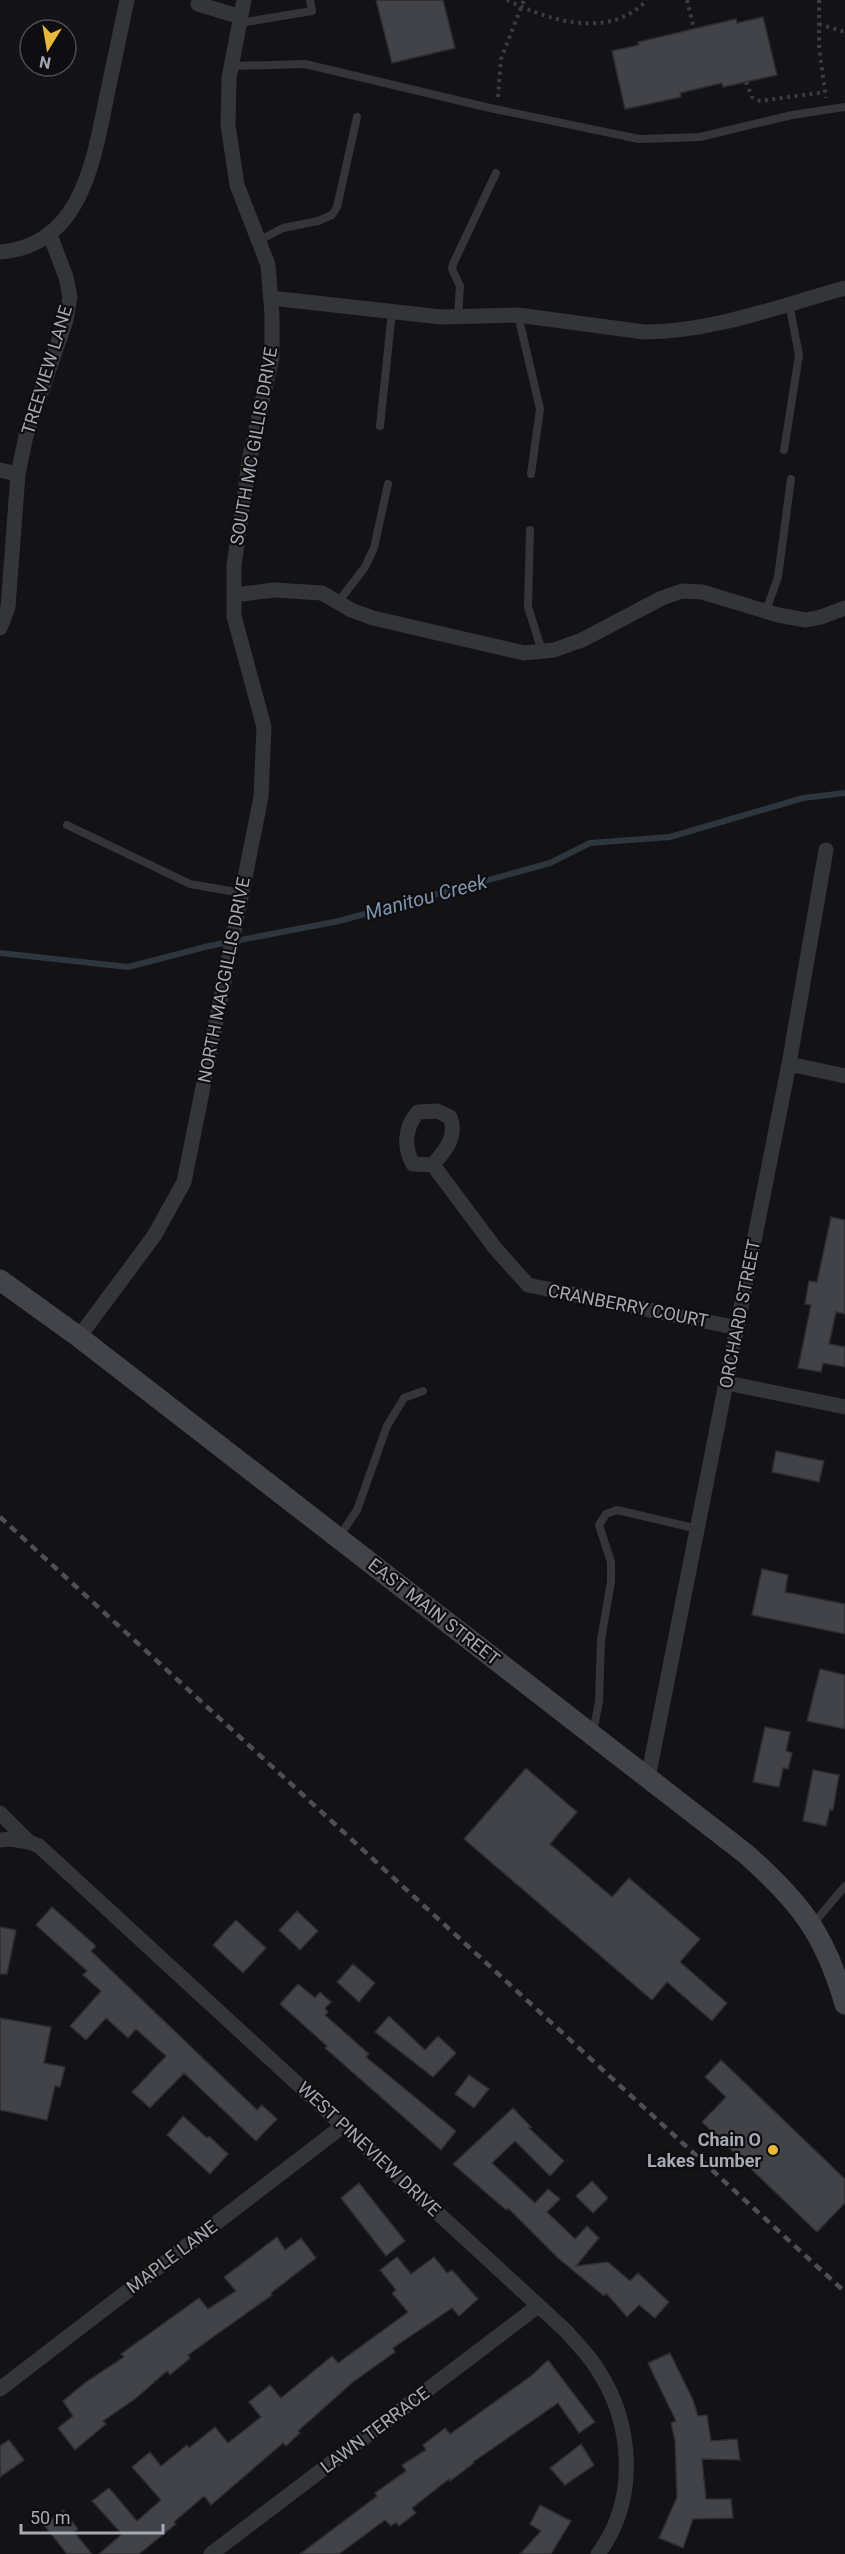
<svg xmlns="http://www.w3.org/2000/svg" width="845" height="2554" font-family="Roboto,sans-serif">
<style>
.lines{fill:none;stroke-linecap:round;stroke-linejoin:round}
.stream{stroke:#2d353d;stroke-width:6}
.building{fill:#424348;stroke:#2e2d31;stroke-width:1.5}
.path{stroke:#3b3c40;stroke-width:4;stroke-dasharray:3 4.5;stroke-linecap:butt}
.service{stroke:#343539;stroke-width:8}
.minor{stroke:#343539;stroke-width:15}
.secondary{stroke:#434449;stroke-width:21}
.rail{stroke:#4e4f54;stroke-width:4.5;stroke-dasharray:8 6;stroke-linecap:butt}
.poi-dot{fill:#e6b93a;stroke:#0e0e10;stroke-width:2}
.labels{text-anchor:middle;stroke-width:4.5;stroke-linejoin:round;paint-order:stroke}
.street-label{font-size:18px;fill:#a6a9b4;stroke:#0e0e10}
.poi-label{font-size:18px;font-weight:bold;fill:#a6a9b4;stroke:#0e0e10;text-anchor:end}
.water-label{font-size:20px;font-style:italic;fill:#7e94ad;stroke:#0e0e10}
</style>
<rect width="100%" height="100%" fill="#131315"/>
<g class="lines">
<!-- stream -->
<path class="stream" d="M0,953L128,967L209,946L339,921L550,863L590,843L670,837L803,798L845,793"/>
</g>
<!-- building -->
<path class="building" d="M376,0H443L455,48L392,63Z
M763,17L777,75L723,87L722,83L680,93L681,97L625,109L612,51L639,45L638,42L736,19L737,23Z
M831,1217L845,1220V1314L836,1312L829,1344L845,1347V1367L823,1363L821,1372L798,1368L811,1305L805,1304L809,1281L817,1282Z
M776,1451L824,1461L819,1482L772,1472Z
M762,1569L788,1575L785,1592L845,1604V1634L752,1615Z
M820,1669L845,1675V1729L807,1721Z
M765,1727L790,1732L786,1751L792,1753L788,1769L783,1768L779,1787L753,1782Z
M526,1768L577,1812L550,1844L612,1897L629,1878L700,1939L680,1962L727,2003L712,2021L667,1982L652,2000L464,1839Z
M813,1770L839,1775L833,1810L830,1809L826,1826L803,1821Z
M52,1907L96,1946L91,1951L257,2110L262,2105L277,2119L256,2141L184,2073L150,2108L132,2092L166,2056L136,2029L128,2038L106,2018L86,2040L70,2026L101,1991L83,1975L87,1971L36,1925Z
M297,1911L318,1931L300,1950L279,1930Z
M236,1920L266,1948L243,1973L213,1945Z
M0,1927L16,1930L7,1974H0Z
M353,1964L375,1983L359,2002L337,1982Z
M298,1984L315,1998L320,1992L331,2002L325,2008L328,2012L325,2015L369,2054L366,2057L456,2131L441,2150L325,2048L327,2046L280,2004Z
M389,2016L425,2050L438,2036L456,2053L433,2077L375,2032Z
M0,2018L51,2027L44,2063L65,2067L60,2087L55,2086L47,2120L0,2110Z
M721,2060L845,2179V2203L817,2232L702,2122L726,2097L705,2077Z
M469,2075L489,2089L474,2108L455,2094Z
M513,2108L531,2127L529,2128L564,2161L550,2176L515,2141L492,2163L535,2203L548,2189L560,2199L547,2212L575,2239L587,2226L599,2238L576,2266L608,2262L630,2281L638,2273L669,2302L655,2318L639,2305L627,2317L606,2293L604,2296L558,2258L508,2208L506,2210L453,2164Z
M183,2116L207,2138L209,2136L228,2154L210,2174L167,2135Z
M592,2181L608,2198L593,2213L576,2196Z
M359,2183L405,2241L386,2256L341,2198Z
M277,2237L285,2250L301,2238L316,2258L271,2293L272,2295L188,2355L190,2358L170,2375L167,2371L135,2399L103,2421L106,2424L75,2450L58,2428L73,2416L63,2401L86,2382L124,2357L121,2354L199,2298L208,2309L236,2291L224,2277Z
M397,2257L411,2274L434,2257L447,2273L452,2270L478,2299L459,2316L452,2308L393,2348L395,2352L353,2382L298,2431L300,2433L286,2446L283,2443L211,2505L204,2496L174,2522L176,2524L139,2554H99L122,2534L92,2501L109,2488L137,2521L161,2500L132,2467L150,2452L161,2466L187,2445L189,2448L215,2427L228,2443L261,2417L249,2402L270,2385L281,2398L332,2356L338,2363L408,2312L392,2293L396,2290L380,2270Z
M670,2353L693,2400L698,2416L707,2415L711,2441L737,2439L740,2460L702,2459L706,2499H731L733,2518L693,2519L683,2548L659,2538L677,2497L675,2441L671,2423L676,2421L648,2363Z
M548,2360L595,2422L579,2433L558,2403L473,2462L474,2463L450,2481L449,2479L412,2508L416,2513L399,2526L396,2522L391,2526L385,2520L339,2554H300L377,2496L375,2493L406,2471L402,2465L426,2450L423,2445L445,2428L450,2434L531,2376Z
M9,2440L24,2460L0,2477V2446Z
M581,2444L594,2465L565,2485L550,2468Z
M540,2505L571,2521L551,2554H520L541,2531L530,2524Z
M63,2510L78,2529L74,2532L92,2554H67L44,2525Z"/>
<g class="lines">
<!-- path -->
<path class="path" d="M507,0C550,21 609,40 647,0
M687,0L694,29
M819,0V48L826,98
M819,24L845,32
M746,82L752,97L760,101L825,92
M498,97L501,59L524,0"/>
<!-- service -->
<path class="service" d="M240,23L312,11L310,0
M231,66L305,64L490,108L639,139L700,137L792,115L845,107
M258,241L283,228L318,221L332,215L337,207L357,117
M518,315L540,409L531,474
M458,317L460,286L452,269L453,264L496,173
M380,426L392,312
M784,450L799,355L789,303
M530,530L528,607L542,651
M339,601L365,567L374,548L388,484
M766,611L778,577L791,479
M67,825L190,884L242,893
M339,1537L357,1510L387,1426L404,1398L423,1391
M593,1733L599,1701L601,1640L611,1582V1562L599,1525L606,1514L617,1510L698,1529
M814,1923L845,1886"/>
<!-- minor -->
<path class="minor" d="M198,4L241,17
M0,252C80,246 93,164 106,100C113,66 120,33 127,0
M271,298L441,317L518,315L644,332C712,332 780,306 845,288
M0,470L18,474
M234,595L274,590L322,593L351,610L373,618L524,653L554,650L582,640L662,598L682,591L702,592L778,615L806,620L821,617L845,608
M0,628L8,607L18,474L26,436L66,320L70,297L66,277L50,235
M789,1064L845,1076
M437,1111L450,1117C458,1137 445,1150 433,1165L413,1164C403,1146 405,1127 418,1112Z
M433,1165L495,1248L528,1285L738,1328
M79,1337L154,1236L184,1182L261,797L264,727L234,616V565L250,456L272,357V315L268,265L237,185L228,125L229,78L244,0
M727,1383L845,1407
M648,1778L789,1064L826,850
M0,1813L29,1842L39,1846L566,2331C576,2343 588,2354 596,2367C633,2422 639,2499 598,2554
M0,1840L11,1839L29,1842
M0,2389L344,2125
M211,2554L538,2306"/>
<!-- secondary -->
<path class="secondary" d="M0,1280L79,1337L746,1854C800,1902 825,1934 845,2004"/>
<!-- rail -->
<path class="rail" d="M0,1517L845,2292"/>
</g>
<!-- markers -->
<circle class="poi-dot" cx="773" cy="2150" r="6"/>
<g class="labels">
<!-- street labels -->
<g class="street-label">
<text transform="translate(47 370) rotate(-73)" y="6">TREEVIEW LANE</text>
<text transform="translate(254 446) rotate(-80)" y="6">SOUTH MC GILLIS DRIVE</text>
<text transform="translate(224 980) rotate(-79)" y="6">NORTH MACGILLIS DRIVE</text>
<text transform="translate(628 1306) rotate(11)" y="6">CRANBERRY COURT</text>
<text transform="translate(740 1314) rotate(-79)" y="6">ORCHARD STREET</text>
<text transform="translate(434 1612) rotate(38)" y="6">EAST MAIN STREET</text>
<text transform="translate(369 2149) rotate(43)" y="6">WEST PINEVIEW DRIVE</text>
<text transform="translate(172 2257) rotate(-37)" y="6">MAPLE LANE</text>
<text transform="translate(375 2430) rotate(-37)" y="6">LAWN TERRACE</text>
</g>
<!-- poi labels -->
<g class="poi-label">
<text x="761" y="2146">Chain O<tspan x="761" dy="21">Lakes Lumber</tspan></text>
</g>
<!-- water labels -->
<g class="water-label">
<text transform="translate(426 897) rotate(-15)" y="7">Manitou Creek</text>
</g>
</g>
<!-- north arrow -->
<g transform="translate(48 48) rotate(191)"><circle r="28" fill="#0e0e10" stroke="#4b4c52" stroke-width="1.5"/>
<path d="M0-4.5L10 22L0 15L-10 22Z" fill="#e6b93a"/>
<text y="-9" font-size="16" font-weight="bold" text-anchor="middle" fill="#a6a9b4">N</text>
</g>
<!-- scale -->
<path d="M21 2524v9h142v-9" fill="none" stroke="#a6a9b4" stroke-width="3"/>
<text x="30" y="2524" font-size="18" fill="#a6a9b4" stroke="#0e0e10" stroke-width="4.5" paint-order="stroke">50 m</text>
</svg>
